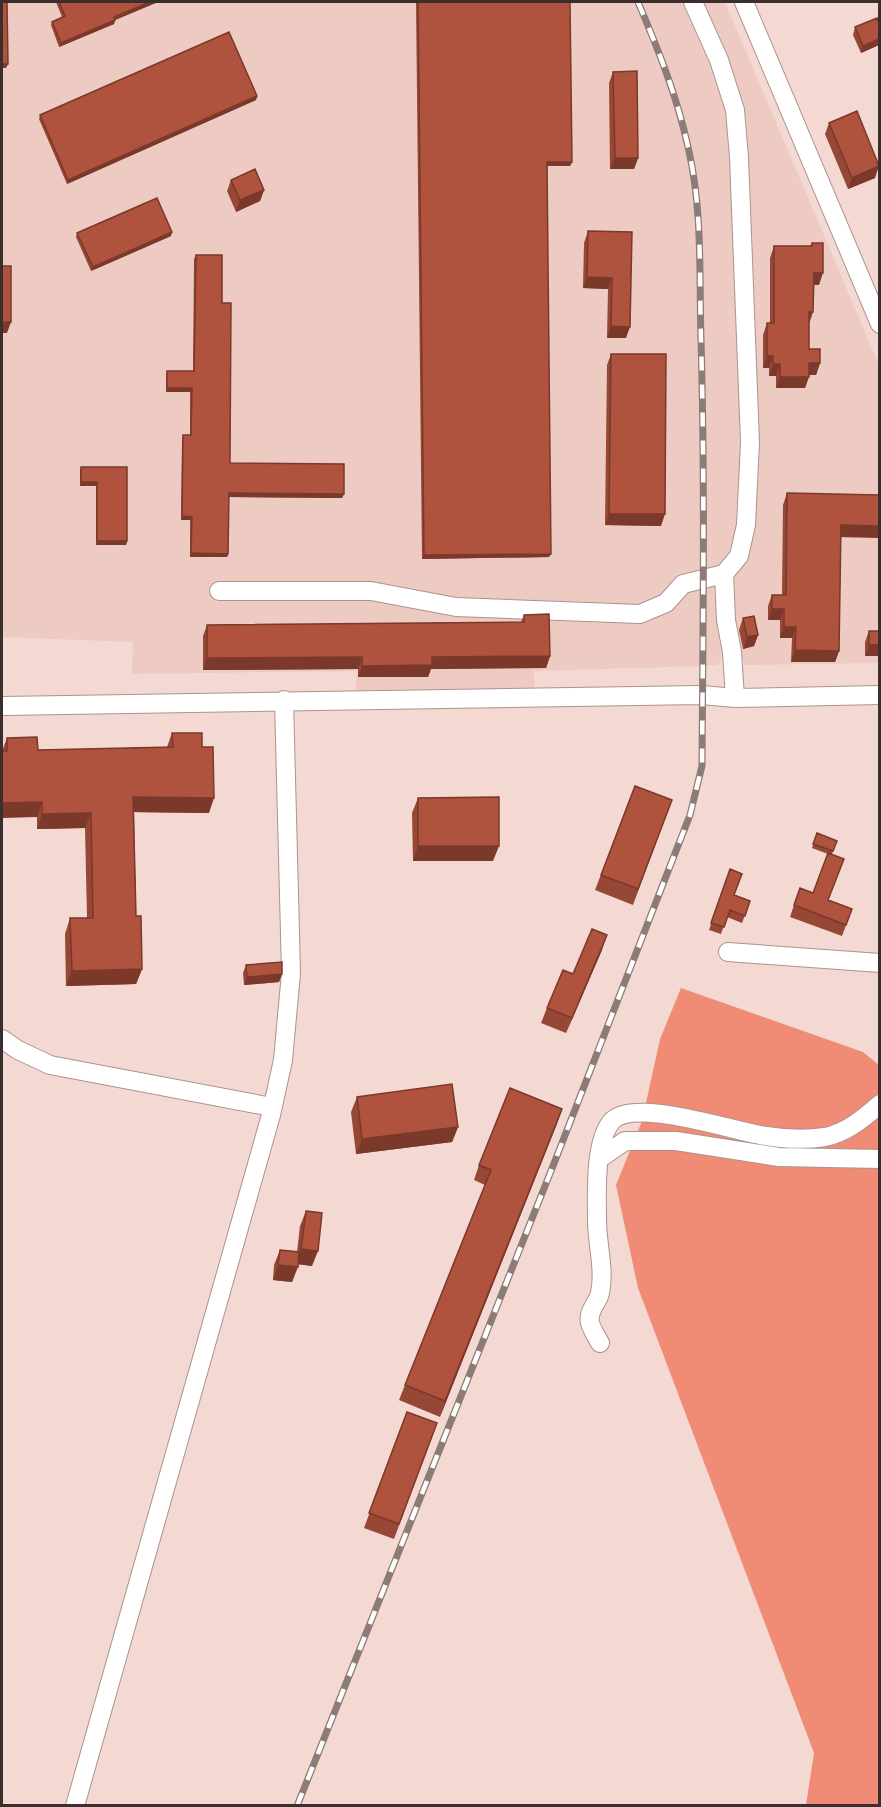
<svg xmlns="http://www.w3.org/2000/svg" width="881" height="1807" font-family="'Roboto Condensed',sans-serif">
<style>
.built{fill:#eecbc2}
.forest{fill:#f08c76}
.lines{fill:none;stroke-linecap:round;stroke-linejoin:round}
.minor-casing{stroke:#ac938c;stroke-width:20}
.minor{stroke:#fff;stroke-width:18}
.rail-casing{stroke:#8d7b76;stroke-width:7}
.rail{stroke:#fff;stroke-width:4.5;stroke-dasharray:14;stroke-linecap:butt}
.wall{fill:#964735}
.shaded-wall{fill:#7a392b}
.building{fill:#af523e;stroke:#7a392b;stroke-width:1.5}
</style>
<rect width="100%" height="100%" fill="#f4d8d2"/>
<!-- built -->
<path class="built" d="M2,2H725L879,365V663L745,665L740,652H724L718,665L704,666L534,671V689L355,693L357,671L132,674L133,642L2,637Z"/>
<!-- forest -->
<path class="forest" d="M681,988L863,1052L879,1065V1805H806L814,1753L638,1288L616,1185L642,1121L660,1039Z"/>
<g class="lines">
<!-- minor casing -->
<g class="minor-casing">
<path id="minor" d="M744,2L880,324
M724,574L726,620L732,652L735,698
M219,591H371L456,607L640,614L666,603L683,584L724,574L739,556L746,525L750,442L739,157L735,110L719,60L693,2
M2,706L702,695L735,698L880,695
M728,952L880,963
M2,1039L18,1050L50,1065L272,1107
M599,1159L625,1141H676L779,1157L880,1159
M600,1343C597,1337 592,1330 590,1323C587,1311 598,1303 600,1293C605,1270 597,1244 597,1220C597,1194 594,1144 611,1122C632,1096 735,1132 766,1136C785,1139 806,1140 825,1137C846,1133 864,1118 880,1104
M75,1806L271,1115L283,1060L291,973L284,700"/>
</g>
<!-- minor -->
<use href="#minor" class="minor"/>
<!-- rail casing -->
<g class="rail-casing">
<path id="rail" d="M297,1806L553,1166L690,815L702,766C703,624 705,482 701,340C699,276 703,210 688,147C677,96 658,49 638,2"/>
</g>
<!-- rail -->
<use href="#rail" class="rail"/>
</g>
<!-- wall -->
<path class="wall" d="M56,2H158L115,20L114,24L59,47L51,25L52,22L62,17Z
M416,2H570L572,162L570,166H547L549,557L422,559Z
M879,24V45L861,53L853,35L855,27Z
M613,72L638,158L634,169H610L609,83Z
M257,96L256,100L67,184L39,119L40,115Z
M829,123L875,178L848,189L825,134Z
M231,180L264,190L260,201L236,212L227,191Z
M588,231L632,232L626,338H607L608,289L583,288L584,243Z
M77,233L171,236L91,271L76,237Z
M812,243L819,285H813L809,324V349L820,363L816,375H809L805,388H776V376H769V368H763V335L767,323H770V258L774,246H810Z
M196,255L222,303L230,463L344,494L342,498L229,497L228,554L227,557H190V520H181L182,439L183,435H190V392H166V375L167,371H193L194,259Z
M611,354L661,526L605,525L607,365Z
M81,467H127V541L126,545H96V486H80V471Z
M787,493L841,537L839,651L835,662H791L792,638H780V620H768V606L772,595H782L783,505Z
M524,615L550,656L546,668L431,669L428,677H358V669L203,670V636L207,625L521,622Z
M743,618L758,635L754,646L743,649L739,630Z
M869,631H879L865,656V642Z
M172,733L202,747L209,813L134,812L136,916L142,969L136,984L66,986L65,934L70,918H87L85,828L37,829V817L2,751L7,738L38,750L167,747Z
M635,786L672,800L633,905L595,890Z
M418,798L493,861H413L412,813Z
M817,833L837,841L832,854L828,900L852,909L842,936L790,917L794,905L813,893L828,854L812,848Z
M730,869L734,895L750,901L742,923L727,917L721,934L709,930Z
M602,950L566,1033L541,1023L547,1008L573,974Z
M246,965L282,974L279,982L244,985L243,973Z
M357,1097L458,1127L452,1142L356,1154L351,1112Z
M562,1109L440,1417L399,1400L485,1185L474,1180L479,1165Z
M306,1211L312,1266L298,1264L292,1282L273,1280L274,1265L280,1250L297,1252L300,1226Z
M407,1412L437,1423L394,1539L364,1528Z"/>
<!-- shaded-wall -->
<path class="shaded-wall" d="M150,2H158L115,20L114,24L59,47L61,43Z
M879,39V45L861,53L863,46Z
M2,64H8L6,68H2Z
M257,96L256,100L67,184L68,180Z
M615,158H638L634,169H610Z
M547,162H572L570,166H545Z
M879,166L875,178L848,189L852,178Z
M264,190L260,201L236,212L240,200Z
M172,232L171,236L91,271L93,267Z
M814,273H823L819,285H809Z
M587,277L612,278L608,289L583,288Z
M809,312H813L809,324Z
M2,322H11L7,333H2Z
M611,326L630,327L626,338H607Z
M767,356H773L769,368H763Z
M809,363H820L816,375H805Z
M773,364H780L776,376H769Z
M780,377H809L805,388H776Z
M167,388H192L190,392H166Z
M81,482H97L96,486H80Z
M229,493L344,494L342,498L228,497Z
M609,514H665L661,526L605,525Z
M182,516L192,517L190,520H181Z
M841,525L879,526V538L837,537Z
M97,541H127L126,545H96Z
M191,553L228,554L227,557H190Z
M551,554L549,557L422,559L424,555Z
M772,609H784L780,620H768Z
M784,627H796L792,638H780Z
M758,635L754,646L743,649L747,637Z
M869,645H879V656H865Z
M795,650L839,651L835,662H791Z
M550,656L546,668L431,669L428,677H358L362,666L432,657Z
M362,657L358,669L203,670L207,658Z
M133,797L214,798L209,813L128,812Z
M42,802L37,817L2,818V803Z
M91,813L85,828L37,829L42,814Z
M418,846H499L493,861H413Z
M607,935L602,950L566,1033L572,1018Z
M142,969L136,984L66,986L72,971Z
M282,974L279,982L244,985L247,977Z
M562,1109L557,1124L440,1417L445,1401Z
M458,1127L452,1142L356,1154L362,1139Z
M301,1249L318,1251L312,1266L296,1264Z
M278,1265L298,1267L292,1282L273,1280Z"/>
<!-- building -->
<path class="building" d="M2,2H7L8,64H2Z
M59,2H150L114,17L115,20L61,43L52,22L65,16Z
M418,2H570L572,162H547L551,554L424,555Z
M877,18L879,24V39L863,46L855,27Z
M229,32L257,96L68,180L40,115Z
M637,71L638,158H615L613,72Z
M857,111L879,166L852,178L829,123Z
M255,169L264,190L240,200L231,180Z
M157,198L172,232L93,267L77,233Z
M588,231L632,232L630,327L611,326L612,278L587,277Z
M812,243H823V273H814L813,312H809V349H820V363H809V377H780V364H773V356H767V323H774V246H812Z
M196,255H222V303H231L230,463L344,464V494L229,493L228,554L191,553L192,517L182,516L183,435H191L192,388H167V371H194Z
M2,266H11V322H2Z
M611,354H666L665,514H609Z
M81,467H127V541H97V482H81Z
M787,493L879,495V526L841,525L839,651L795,650L796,627H784V609H772V595H786Z
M549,614L550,656L432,657V665L362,666V657L207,658V625L524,622V615Z
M754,616L758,635L747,637L743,618Z
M869,631H879V645H869Z
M172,733H202V747H213L214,798L133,797L136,916H141L142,969L72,971L70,918H93L91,813L42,814V802L2,803V751H7V738L37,737L38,750L173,747Z
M635,786L672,800L638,889L601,875Z
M499,797V846H418V798Z
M817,833L837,841L833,851L813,844Z
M828,853L844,859L828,900L852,909L846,925L794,905L800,888L813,893Z
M730,869L742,874L734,895L750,901L745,916L730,910L724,927L711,923Z
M592,929L607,935L572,1018L547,1008L563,970L573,974Z
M282,962V974L247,977L246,965Z
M452,1084L458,1127L362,1139L357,1097Z
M510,1088L562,1109L445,1401L405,1385L491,1170L479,1165Z
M306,1211L322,1213L318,1251L301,1249Z
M280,1250L299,1252L298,1267L278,1265Z
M407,1412L437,1423L399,1524L369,1513Z"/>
<!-- border -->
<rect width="881" height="1807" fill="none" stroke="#3a2f2c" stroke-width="6"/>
</svg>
